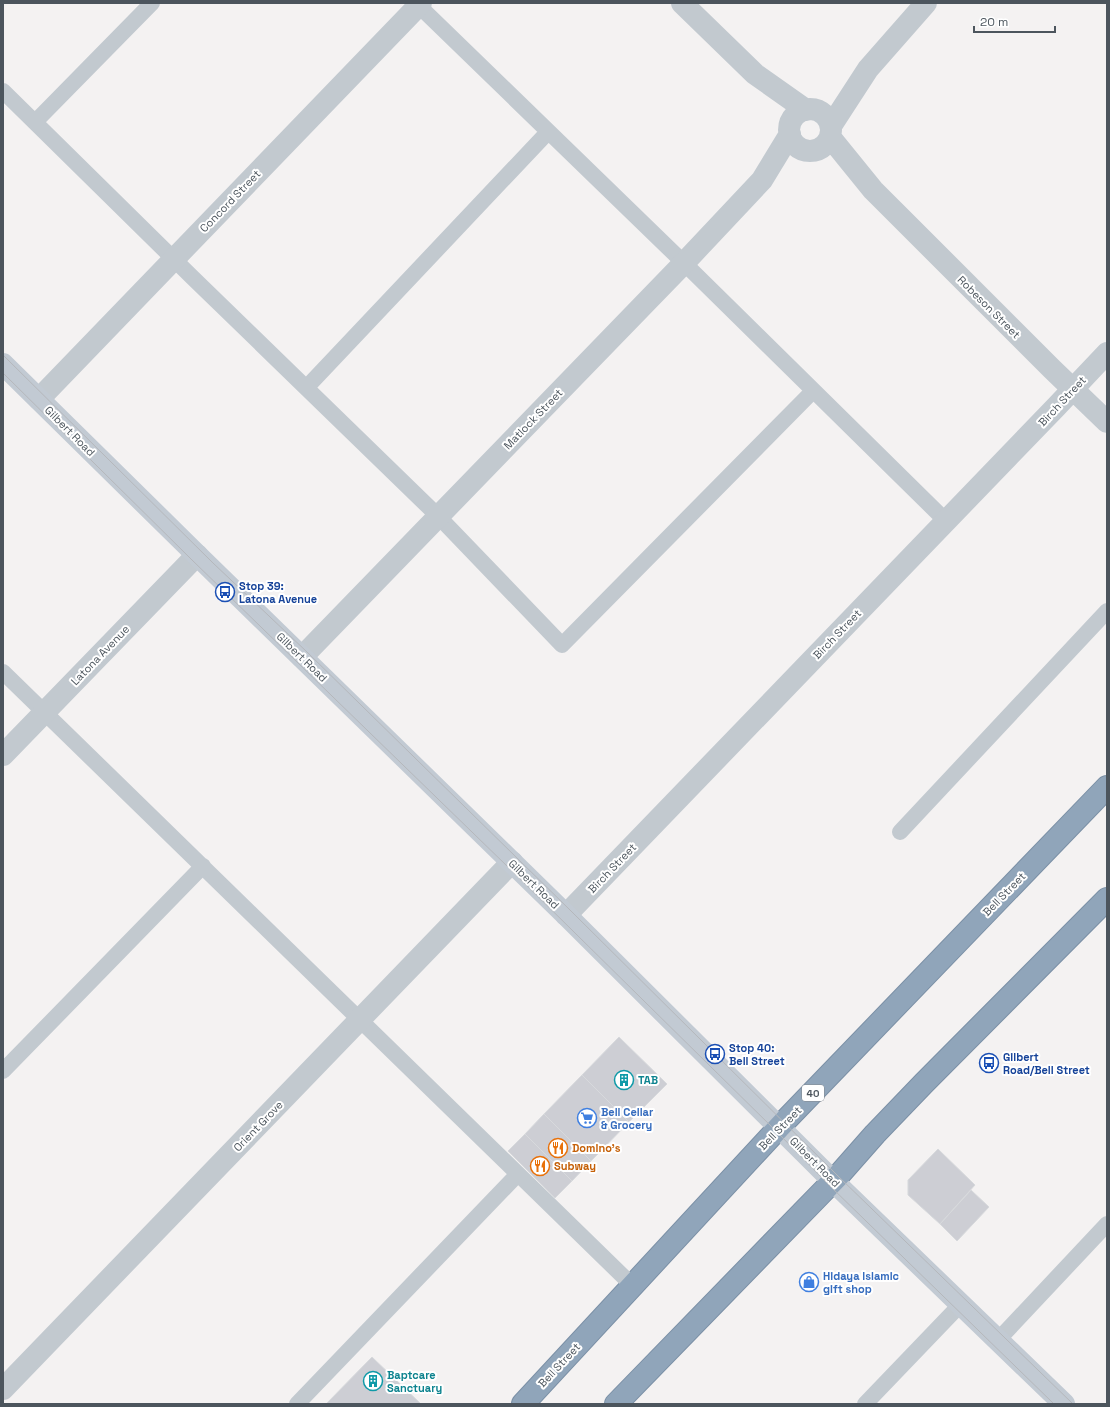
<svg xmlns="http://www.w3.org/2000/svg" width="1110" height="1407" font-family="'Space Grotesk',sans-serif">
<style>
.building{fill:#cdced4;stroke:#d7d9dc}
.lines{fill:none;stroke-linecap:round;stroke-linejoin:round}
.highway-casing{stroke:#7b90a6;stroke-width:24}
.lane{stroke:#c2c9cf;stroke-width:16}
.street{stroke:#c2c9cf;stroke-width:22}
.secondary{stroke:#c2cad3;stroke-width:22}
.highway{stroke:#90a5ba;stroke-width:22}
.tram{stroke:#b5b7bb;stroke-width:1}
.labels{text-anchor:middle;stroke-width:4;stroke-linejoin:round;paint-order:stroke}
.shield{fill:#fff;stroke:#82888e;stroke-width:1}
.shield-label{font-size:10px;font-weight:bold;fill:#4c555d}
.street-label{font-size:11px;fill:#4c555d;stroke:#fff}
.transit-label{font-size:11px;font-weight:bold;fill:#164399;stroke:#fff;text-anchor:start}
.culture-label{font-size:11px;font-weight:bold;fill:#0d838f;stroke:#fff;text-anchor:start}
.shop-label{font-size:11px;font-weight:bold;fill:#366cbe;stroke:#fff;text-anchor:start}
.food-label{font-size:11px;font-weight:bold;fill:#c56008;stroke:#fff;text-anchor:start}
</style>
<rect width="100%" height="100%" fill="#f4f2f2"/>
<!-- building -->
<path class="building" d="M619,1037L667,1084L629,1122L582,1075Z
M582,1075L629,1122L591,1161L544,1114Z
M544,1114L591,1161L572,1181L525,1134Z
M525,1134L572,1181L555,1198L508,1151Z
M938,1149L975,1185L940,1224L908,1195V1180Z
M971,1190L989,1207L957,1241L940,1224Z
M372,1357L421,1404H326Z"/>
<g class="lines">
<!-- highway casing -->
<g class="highway-casing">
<path id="highway" d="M523,1404L784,1122L1107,787
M616,1404L838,1176L875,1134L924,1083L1107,899"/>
</g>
<!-- lane -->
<path class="lane" d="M416,3L684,263L946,521
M3,91L193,278L438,516L562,645L813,391
M35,122L152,3
M306,388L548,132
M3,672L633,1286
M900,832L1107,611
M3,1071L203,866
M998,1340L1107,1224
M297,1404L517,1175
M865,1404L961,1304"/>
<!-- street -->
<path class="street" d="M682,3L755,74L806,110
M789 130a21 21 0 1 1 42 0a21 21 0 1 1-42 0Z
M831,126L868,69L926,3
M830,137L873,190L1052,369L1107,422
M39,399L421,3
M302,657L684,263L762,180L790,134
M3,755L197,555
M566,915L1056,407L1107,353
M3,1389L512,862"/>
<!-- secondary -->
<path class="secondary" d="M3,364L197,555L566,915L833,1181L1064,1404"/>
<!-- highway -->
<use href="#highway" class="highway"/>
<!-- tram -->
<path class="tram" d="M3,355L213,563L307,652L571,911L838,1176L1073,1404
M3,373L192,560L508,867L776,1131L829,1185L1054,1404"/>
</g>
<!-- icons -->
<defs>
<g id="bus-ring" transform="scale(1)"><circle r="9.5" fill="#fff" stroke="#1a4fb4" stroke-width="1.5"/><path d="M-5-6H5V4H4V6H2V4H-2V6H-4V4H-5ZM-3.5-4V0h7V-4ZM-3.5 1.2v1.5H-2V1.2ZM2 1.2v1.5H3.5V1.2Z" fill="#1a4fb4"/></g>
<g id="building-ring" transform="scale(1)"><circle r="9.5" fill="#fff" stroke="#0f9aa8" stroke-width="1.5"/><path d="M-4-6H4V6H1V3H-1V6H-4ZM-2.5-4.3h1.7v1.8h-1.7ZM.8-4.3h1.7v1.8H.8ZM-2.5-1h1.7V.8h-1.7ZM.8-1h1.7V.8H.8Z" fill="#0f9aa8"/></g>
<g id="supermarket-ring" transform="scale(1)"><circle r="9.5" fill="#fff" stroke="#3f7fe0" stroke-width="1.5"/><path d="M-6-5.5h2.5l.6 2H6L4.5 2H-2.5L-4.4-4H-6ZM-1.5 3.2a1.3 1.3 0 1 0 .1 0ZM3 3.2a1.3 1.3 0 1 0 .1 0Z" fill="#3f7fe0"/></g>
<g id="restaurant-ring" transform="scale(1)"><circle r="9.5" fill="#fff" stroke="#e8710a" stroke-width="1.5"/><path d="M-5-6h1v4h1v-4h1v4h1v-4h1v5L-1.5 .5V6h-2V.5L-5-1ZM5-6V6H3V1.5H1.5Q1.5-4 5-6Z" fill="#e8710a"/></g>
<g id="shop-ring" transform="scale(1)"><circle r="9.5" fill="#fff" stroke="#3f7fe0" stroke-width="1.5"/><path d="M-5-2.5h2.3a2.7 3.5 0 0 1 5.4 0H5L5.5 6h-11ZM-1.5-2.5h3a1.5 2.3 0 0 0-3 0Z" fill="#3f7fe0"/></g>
</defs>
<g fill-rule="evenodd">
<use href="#bus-ring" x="225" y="592"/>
<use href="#bus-ring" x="715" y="1054"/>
<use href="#bus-ring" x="989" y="1063"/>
<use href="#building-ring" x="624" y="1080"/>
<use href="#supermarket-ring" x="587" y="1118"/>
<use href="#restaurant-ring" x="558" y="1148"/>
<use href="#restaurant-ring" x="540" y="1166"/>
<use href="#shop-ring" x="809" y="1282"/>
<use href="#building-ring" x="373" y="1381"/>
</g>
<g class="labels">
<!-- shield labels -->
<rect class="shield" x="802" y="1085" width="22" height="16" rx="3"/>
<g class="shield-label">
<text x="813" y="1097">40</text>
</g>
<!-- street labels -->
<g class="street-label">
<text transform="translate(230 201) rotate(-46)" y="4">Concord Street</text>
<text transform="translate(989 307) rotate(45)" y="4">Robeson Street</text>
<text transform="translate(1062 401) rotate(-47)" y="4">Birch Street</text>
<text transform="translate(533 419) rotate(-46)" y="4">Matlock Street</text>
<text transform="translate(70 431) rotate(45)" y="4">Gilbert Road</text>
<text transform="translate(837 634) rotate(-46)" y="4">Birch Street</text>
<text transform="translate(100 655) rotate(-46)" y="4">Latona Avenue</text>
<text transform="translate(302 657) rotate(44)" y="4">Gilbert Road</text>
<text transform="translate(612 868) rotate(-46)" y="4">Birch Street</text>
<text transform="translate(534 884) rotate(44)" y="4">Gilbert Road</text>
<text transform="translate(1004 894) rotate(-46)" y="4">Bell Street</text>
<text transform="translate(258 1126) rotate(-46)" y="4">Orient Grove</text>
<text transform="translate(780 1128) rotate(-46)" y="4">Bell Street</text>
<text transform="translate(815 1162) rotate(45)" y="4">Gilbert Road</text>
<text transform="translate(559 1365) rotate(-47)" y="4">Bell Street</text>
</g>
<!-- transit labels -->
<g class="transit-label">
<text x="239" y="590">Stop 39:<tspan x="239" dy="13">Latona Avenue</tspan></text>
<text x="729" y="1052">Stop 40:<tspan x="729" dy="13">Bell Street</tspan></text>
<text x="1003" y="1061">Gilbert<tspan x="1003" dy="13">Road/Bell Street</tspan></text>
</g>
<!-- culture labels -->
<g class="culture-label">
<text x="638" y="1084">TAB</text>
<text x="387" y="1379">Baptcare<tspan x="387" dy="13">Sanctuary</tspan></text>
</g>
<!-- shop labels -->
<g class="shop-label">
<text x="601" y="1116">Bell Cellar<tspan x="601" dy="13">&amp; Grocery</tspan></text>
<text x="823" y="1280">Hidaya Islamic<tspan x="823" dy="13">gift shop</tspan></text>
</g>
<!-- food labels -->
<g class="food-label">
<text x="572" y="1152">Domino's</text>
<text x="554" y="1170">Subway</text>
</g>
</g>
<!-- border -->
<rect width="1110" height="1407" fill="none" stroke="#4c555d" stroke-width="8"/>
<!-- scale -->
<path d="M974 26v6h81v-6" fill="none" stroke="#4c555d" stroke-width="2"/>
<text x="980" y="26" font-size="12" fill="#4c555d" stroke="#ffffff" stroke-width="3" paint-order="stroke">20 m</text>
</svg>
